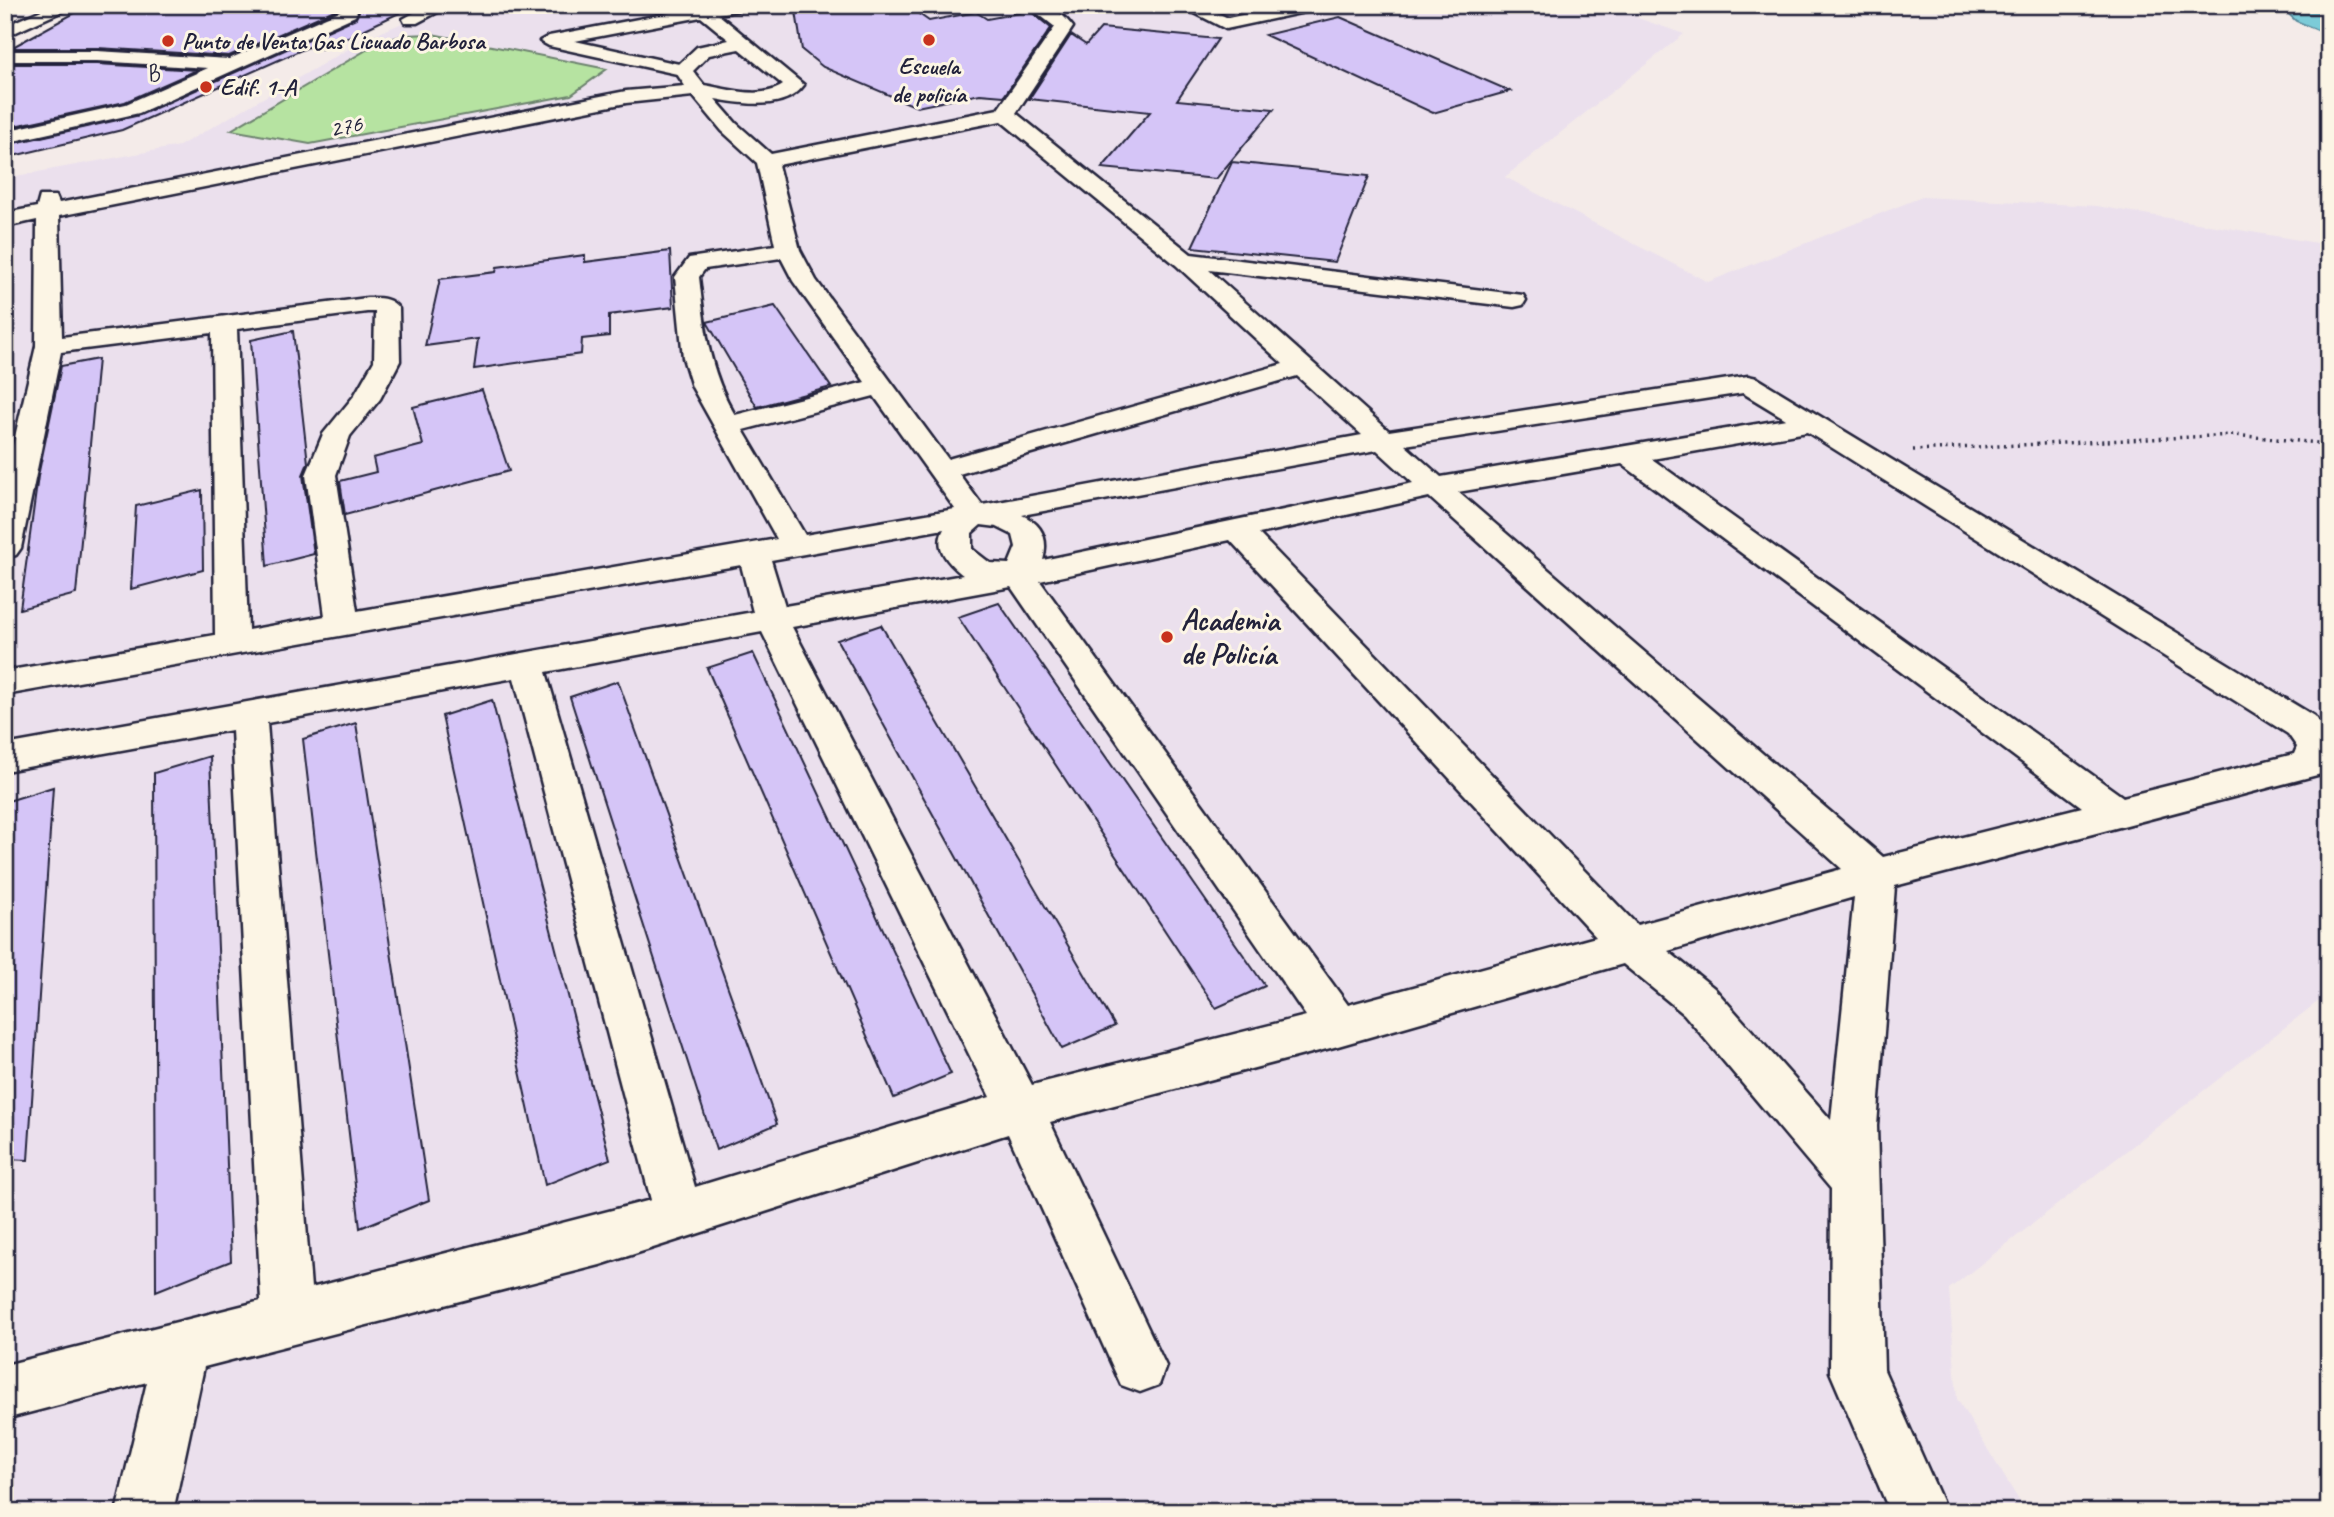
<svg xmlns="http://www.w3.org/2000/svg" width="2334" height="1517" font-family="Caveat,sans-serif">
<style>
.built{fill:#ebe0ed}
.green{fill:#b6e3a1;stroke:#6c826e;stroke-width:2}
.water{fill:#7bcbd8;stroke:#578799;stroke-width:2}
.building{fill:#d5c5f7;stroke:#22223b;stroke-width:2}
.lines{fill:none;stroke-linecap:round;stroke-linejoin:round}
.minor-casing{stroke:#22223b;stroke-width:5}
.path{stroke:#22223b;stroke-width:3.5;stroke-dasharray:2 4.5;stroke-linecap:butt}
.minor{fill:#fcf5e5;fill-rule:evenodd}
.poi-dot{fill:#c8321e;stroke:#fcf5e5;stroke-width:2.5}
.labels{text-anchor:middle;stroke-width:6;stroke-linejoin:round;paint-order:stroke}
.far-poi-label{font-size:24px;font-weight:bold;fill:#22223b;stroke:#fcf5e5;text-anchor:start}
.far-street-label{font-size:24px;fill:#22223b;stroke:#fcf5e5}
.poi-label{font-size:30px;font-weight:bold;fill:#22223b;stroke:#fcf5e5;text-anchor:start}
</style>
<rect width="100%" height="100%" fill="#f4ebe9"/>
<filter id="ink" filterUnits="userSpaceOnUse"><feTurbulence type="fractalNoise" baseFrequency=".0143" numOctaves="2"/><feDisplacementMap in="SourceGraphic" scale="14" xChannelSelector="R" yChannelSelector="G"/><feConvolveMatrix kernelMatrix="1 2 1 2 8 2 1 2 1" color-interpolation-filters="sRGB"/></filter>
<g filter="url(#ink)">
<!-- built -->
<path class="built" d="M443,5H1664L1635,17L1684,34L1505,177L1708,282L1922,197L2096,206L2329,245V993L1949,1289L1957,1399L2026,1512H5V178L179,146L368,38Z"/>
<!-- green -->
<path class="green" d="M432,34L607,69L571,95L310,144L231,130L380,42L405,35Z"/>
<!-- water -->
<path class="water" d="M2279,5H2329V35L2296,21Z"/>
<!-- building -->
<path class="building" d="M89,5H346L229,56L97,48H11Z
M354,5H416L323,49L308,47L122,130L5,158V145L140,115L356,18L359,11Z
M795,5H906L929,21L976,12L987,19L1030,11L1051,28L1004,96L980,94L917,107L823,67L802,50Z
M1340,17L1510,91L1433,113L1265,35Z
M1101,28L1218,39L1177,100L1274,109L1216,179L1102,168L1150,112L1029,99L1071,35L1086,45Z
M5,64H97L197,70L125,102L5,128Z
M1232,162L1369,176L1335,262L1192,247Z
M670,251L673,307L609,315V336L582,339L581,354L474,369L478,339L425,346L440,279L496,272L497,267L585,255V262Z
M775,306L831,387L757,407L707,322Z
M293,331L308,463L303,475L314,554L267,566L251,340Z
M98,359L76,594L20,609L38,476L61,366Z
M482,390L509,471L345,515L340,481L376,472L373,458L423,445L413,407Z
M202,490L203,570L131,589L136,506Z
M999,603L1265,986L1216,1008L958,617Z
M881,625L1115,1026L1062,1049L837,640Z
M753,653L951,1074L894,1098L707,668Z
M618,681L777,1124L716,1150L570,697Z
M492,700L610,1159L545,1185L442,716Z
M356,723L429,1200L360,1228L303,739Z
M210,756L231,1261L156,1291L154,773Z
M53,787L28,1160L5,1159V802Z"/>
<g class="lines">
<!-- minor casing -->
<g class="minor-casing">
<path id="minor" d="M53,5H76L5,37V26Z
M428,5H451L417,23H405L403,19Z
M712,5H748L746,9L718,14L804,85C785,111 743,104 715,99L736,123L771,154L998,109L1055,27L1027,5C1049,5 1059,9 1073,27L1016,113L1191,254L1523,295L1526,300L1523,305L1514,307L1209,270L1389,431L1748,376L1757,378L2314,716C2329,736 2334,750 2321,774L1895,886L1877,1126L1884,1370L1947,1512H1890L1830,1372L1831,1189L1684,1014L1623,964L1338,1046L1050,1122L1166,1366L1159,1385L1140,1392L1121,1385L1008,1134L600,1265L204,1367L173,1512H116L147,1382L5,1419V1365L261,1301L232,730L5,771V745L753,612L741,565L5,695V671L215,635L212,333L61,352L21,548L16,555L5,558V480L36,346L37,220L5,227V213L37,207L40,196H56L59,203L626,91L685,86L677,74L549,46L540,41L549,36ZM701,17L729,40L697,47L679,64L575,41ZM739,49L783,85C761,100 728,89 704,85L693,71L709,55ZM693,96L722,131L757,163L775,245L689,258L675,277L683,358L692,387L777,539L357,611L336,475L350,436L380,399L400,361L399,309C391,297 380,298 367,298L62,337L59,216L626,103ZM1001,121L1176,265L1283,364L948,459L816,280L800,250L778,165ZM781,258L793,281L865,382L735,415C708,369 705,329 699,277L705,269ZM367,312H375L374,361L354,396L323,434L306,475L325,616L248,630L237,329ZM1297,376L1362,435L982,505L959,474ZM1743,393L1786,419L1441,477L1405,445ZM874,396L955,509L805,535L743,430ZM1807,432L2288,734L2297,747L2294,754L2123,797L1652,459ZM1377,450L1413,483L1043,560C1049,539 1042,524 1022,515ZM1622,464L2082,807L1883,857L1458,492ZM1429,497L1842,869L1637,925L1259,534ZM981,525L997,527L1013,535L1016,547L1009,564L990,563L972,549V533ZM944,529C933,548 949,564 963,575L785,606L771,560ZM1230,540L1596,937L1348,1005L1040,581ZM1011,587L1306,1016L1032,1085L792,627ZM762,632L990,1097L695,1187L546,672ZM514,678L651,1200L311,1288L267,723ZM1854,897L1831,1120L1714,988L1668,951Z
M1179,5H1201L1228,18L1289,5H1321L1319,9L1226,29Z
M349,7L355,8L357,12L355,16L139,113L5,143V131L126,104L208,68L97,61H5V51H97L229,59Z"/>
</g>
<!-- path -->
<path class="path" d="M1913,450L2234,435L2329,444"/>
<!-- minor -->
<use href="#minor" class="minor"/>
</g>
</g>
<!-- markers -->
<g class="poi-dot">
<circle cx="929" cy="40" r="7"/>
<circle cx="168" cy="41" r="7"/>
<circle cx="206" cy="87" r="7"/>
<circle cx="1167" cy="637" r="7"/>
</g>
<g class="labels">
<!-- far-poi labels -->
<g class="far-poi-label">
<text x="182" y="49">Punto de Venta Gas Licuado Barbosa</text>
<text x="929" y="74" text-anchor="middle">Escuela<tspan x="929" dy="28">de policía</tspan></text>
<text x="220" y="95">Edif. 1-A</text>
</g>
<!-- far-street labels -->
<g class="far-street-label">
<text transform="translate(152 73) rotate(-24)" y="8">B</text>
<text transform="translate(346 126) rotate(-11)" y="8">276</text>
</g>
<!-- poi labels -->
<g class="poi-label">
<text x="1181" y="630">Academia<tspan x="1181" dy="34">de Policía</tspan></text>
</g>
</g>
<!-- margin -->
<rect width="2334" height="1517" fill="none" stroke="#fcf5e5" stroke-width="28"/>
<rect x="14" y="14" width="2306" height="1489" fill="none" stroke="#22223b" stroke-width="2.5" filter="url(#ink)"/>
</svg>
